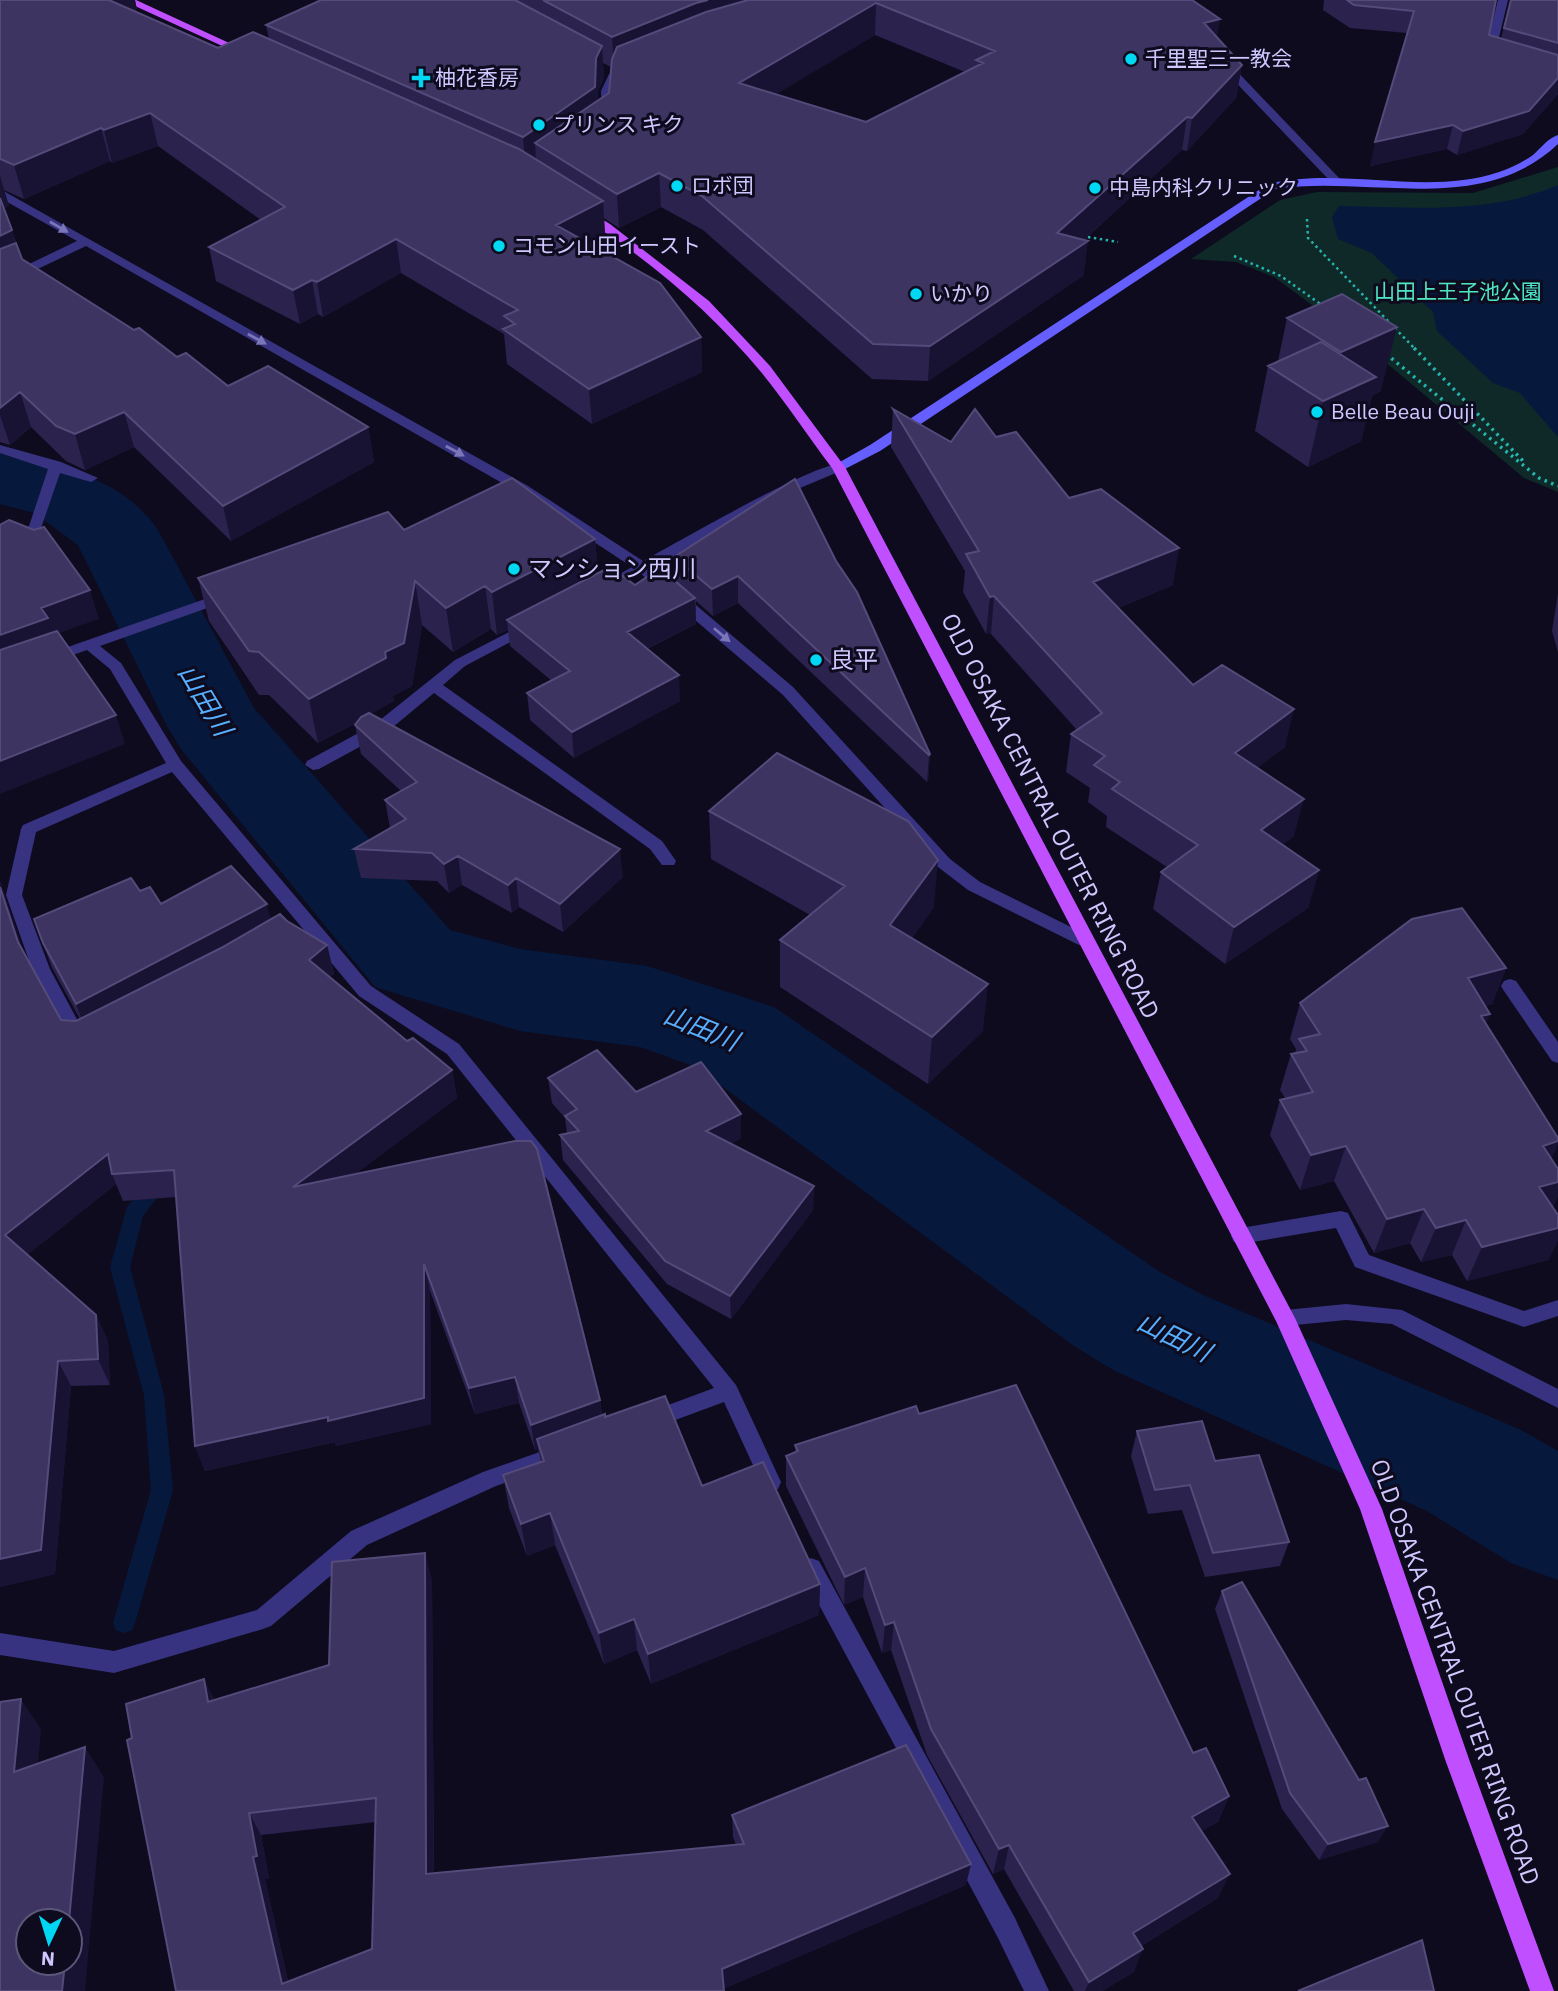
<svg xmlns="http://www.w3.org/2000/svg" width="1558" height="1991" font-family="'IBM Plex Sans','Noto Sans JP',sans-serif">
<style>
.green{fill:#0e2928}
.water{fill:#06193c}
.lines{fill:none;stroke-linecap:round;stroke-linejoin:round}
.stream{fill:#06193c;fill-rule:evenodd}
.river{fill:#06193c;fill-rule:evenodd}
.path-far1{stroke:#26b5ae;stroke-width:2.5;stroke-dasharray:2.5 3.5;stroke-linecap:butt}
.path{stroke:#26b5ae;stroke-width:3.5;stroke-dasharray:2.5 4.5;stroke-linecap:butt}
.lane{fill:#373380;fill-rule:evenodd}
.street{fill:#373380;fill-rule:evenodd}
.secondary{fill:#655fff;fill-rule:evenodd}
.primary{fill:#bf4fff;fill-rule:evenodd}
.wall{fill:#2b224e;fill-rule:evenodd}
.shaded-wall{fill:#181233}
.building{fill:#3d3461;stroke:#544b7a;stroke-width:2;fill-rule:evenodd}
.oneway{fill:#7b76b9}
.poi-dot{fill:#00d8f3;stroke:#0e0b1f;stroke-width:2.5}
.labels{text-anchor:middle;stroke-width:6;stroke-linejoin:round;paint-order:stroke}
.far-poi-label{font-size:21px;fill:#cfc8ff;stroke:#0e0b1f;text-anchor:start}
.far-park-label{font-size:21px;fill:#4fe5c1;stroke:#0e0b1f}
.poi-label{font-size:24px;fill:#cfc8ff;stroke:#0e0b1f;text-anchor:start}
.street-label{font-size:24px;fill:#cfc8ff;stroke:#0e0b1f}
.water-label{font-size:26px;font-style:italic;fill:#56afff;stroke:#0e0b1f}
</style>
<rect width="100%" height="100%" fill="#0e0b1f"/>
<!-- green -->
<path class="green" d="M1558,167V492L1524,478L1354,336L1274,277L1236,262L1191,259L1280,200L1317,192L1473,193Z"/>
<!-- water -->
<path class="water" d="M1558,185V437L1520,393L1493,383L1437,331L1433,312L1372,253L1338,239L1332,217L1339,206C1413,207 1488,215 1558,185Z"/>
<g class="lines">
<!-- stream -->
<path class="stream" d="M160,1174L167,1177L169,1182L143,1216L130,1267L164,1395L173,1490L135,1623L132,1630L124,1633L116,1630L113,1623L151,1490L144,1395L110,1267L127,1207L153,1177Z"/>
<!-- river -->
<path class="river" d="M0,451C59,466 122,477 158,530L254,708L450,930L520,949L647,966L774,1007L1160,1272L1203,1295L1519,1429L1558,1451V1580L1511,1563L1427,1511L1115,1371L1074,1346L696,1067L640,1047L520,1031L375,987L181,749L167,726L78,545L34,513L0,504Z"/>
<!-- path-far1 -->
<path class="path-far1" d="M1307,219L1308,238L1416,350
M1082,236L1118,242
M1234,256L1281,276L1323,306"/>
<!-- path -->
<path class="path" d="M1414,348L1524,462
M1386,354L1539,478L1558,486"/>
<!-- lane -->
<path class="lane" d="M0,445L61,462L98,478L91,482L60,473L40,531L0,557V546L29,526L48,469L0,453Z
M1510,979L1516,981L1558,1042V1063L1552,1061L1504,991L1501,986L1504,981Z
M1341,1211L1348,1213L1369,1255L1524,1311L1558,1300V1316L1524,1327L1355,1267L1336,1228L1241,1244L1234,1242L1231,1236L1234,1230L1241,1228Z"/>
<!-- street -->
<path class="street" d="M1498,0H1508L1495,54L1496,56L1491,59L1484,55Z
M1222,64H1230L1341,180V184H1333L1222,68Z
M624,68L633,70L617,78L611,91L612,118L602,120L601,91L609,74Z
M0,189L528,486L643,561C673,545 820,459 843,464V470L800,488L652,568L793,687L950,859L980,882L1091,937L1094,941L1091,945H1079L968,890L938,867L783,695L641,574L610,591H600L598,588L600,585L632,567L518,492L86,246L0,287V278L77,241L0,198Z
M225,592L232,597L230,600L100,646L121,663L181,761L371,986L459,1044L736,1385L781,1482L778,1489L771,1492L764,1489L724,1402L651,1429L644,1426L641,1420L644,1414L714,1388L447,1054L359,996L172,772L36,832L22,895L50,969L88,1040L85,1045H73L32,969L6,895L21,829L23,825L166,763L110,669L87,650L50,663L42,658L45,655Z
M530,621L537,626L535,629L465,666L443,685L662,841L676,861L674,865H662L650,849L434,693L387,732L319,769L313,770L305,765L307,761L375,724L455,660Z
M1346,1304L1402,1310L1558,1389V1408L1392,1324L1346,1320L1285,1326L1278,1324L1275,1318L1278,1312L1285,1310Z
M562,1444L569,1446L572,1453L569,1460L496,1486L367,1545L271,1626L263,1629L114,1673L0,1655V1633L114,1651L257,1610L351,1531L483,1472Z
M811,1558L819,1561L1015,1918L1049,1991H1024L997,1936L803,1575L800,1568L803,1561Z"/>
<!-- secondary -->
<path class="secondary" d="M1558,135V144C1481,217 1369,175 1275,189L880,451L843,470L838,471L831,467L870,445L1268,184C1343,166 1425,197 1499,172C1511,168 1523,162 1533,155C1541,148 1548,138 1558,135Z"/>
<!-- primary -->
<path class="primary" d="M122,0H136L253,54L244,56Z
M582,212H590L610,224L709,301L770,366L845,467L1295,1318L1382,1509L1470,1762L1554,1991H1530L1446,1762L1360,1509L1276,1321L832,468C808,436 786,403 761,372C712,313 647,257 582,218Z"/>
</g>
<!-- wall -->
<path class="wall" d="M0,0H135L137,10L134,11L218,48L269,39L266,25L321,0H1192L1217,38L1242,65L1236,98L1187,151L1182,150L1084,240V275L928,381L872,379L703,230L661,207L619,228L604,218L605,235L589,243L701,337L702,372L592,424L507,364L504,334L401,273L323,317L318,314L300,324L216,281L209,247L261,220L158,146L112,163L110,161L24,199L4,190L9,206L4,208L22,259L177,357L228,386L368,427L374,462L231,541L134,447L85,470L66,461L31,427L10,445L0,442ZM875,35L965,72L866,122L776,94ZM603,63L611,67L609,93L598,101V91L604,78Z
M1324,0H1496L1489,35L1501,39L1510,0H1558V94L1523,134L1457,155L1447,149L1370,166L1407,33L1350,28L1323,10Z
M1342,294L1381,391L1372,396L1361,441L1308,467L1255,431L1268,366L1278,361L1287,318Z
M893,409L951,442L996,437L1173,585L1118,608L1193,685L1285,747L1257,768L1294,836L1282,845L1319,870L1308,908L1225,964L1153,909L1161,872L1167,867L1106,827L1107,816L1088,802L1090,788L1066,772L1071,734L1077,730L991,634H986L963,592L965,571L891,447Z
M795,479L930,754L928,781L927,782L738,603L713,616L696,601V624L647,649L680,701L574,758L530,720L527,693L552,681L510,646L508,630L497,635L491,629L453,652L422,625L412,686L393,696L394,701L370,714L623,877L563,932L519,907L512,913L462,885L449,893L437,881L361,878L354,849L390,828L385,800L401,791L361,754L355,725L359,721L318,743L269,695H259L209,621L198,578L404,530L595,539L598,573L635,585L675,581L674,557Z
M1558,593V652L1552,631Z
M709,811L934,907L912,938L983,1031L928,1084L780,987V940L810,915L711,859Z
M0,881L23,951L61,1020L76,1021L80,1019L52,968L34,919L140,891L161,904L287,921L327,945L334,974L330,977L407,1041L452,1070L457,1098L355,1174L600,1400L602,1415L702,1486L820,1584L819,1615L651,1684L637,1650L604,1664L555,1545L527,1556L509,1508L503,1475L541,1462L538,1449L535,1450L519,1403L475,1414L430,1291L431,1424L336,1446L335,1442L205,1471L195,1446L176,1197L123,1201L116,1184L27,1255L96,1315L108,1341L110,1385L71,1386L55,1574L0,1587Z
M1506,968L1492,1004L1485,1006L1486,1024L1558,1138V1144L1551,1159L1558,1169V1196L1553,1207L1558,1215V1240L1548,1260L1467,1281L1452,1255L1421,1262L1410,1243L1374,1253L1334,1181L1300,1190L1270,1135L1280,1100L1285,1098L1280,1090L1291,1054H1295L1296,1049L1290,1039L1300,1003Z
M548,1078L636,1092L741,1138L730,1144L814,1186L813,1210L731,1319L667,1284L563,1160L560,1135L567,1134L565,1118L552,1103Z
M919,1414L1229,1796L1218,1822L1201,1831L1218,1898L1141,1946L1134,1972L1102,1991H1074L1004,1869L993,1874L927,1755L891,1650L882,1653L863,1597L844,1605L786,1486V1456L795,1452V1445Z
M1137,1431L1215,1461L1289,1542L1280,1566L1205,1577L1182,1510L1148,1514L1131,1456Z
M432,1579L434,1874L736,1845L733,1837L732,1815L966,1885L723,1989L176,1991L215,1700L329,1665ZM376,1822L372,1949L288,1981L265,1879L269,1878L261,1835Z
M1222,1591L1378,1842L1319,1860L1282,1809L1215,1609Z"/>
<!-- shaded-wall -->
<path class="shaded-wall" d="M96,0H135L137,10L103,26Z
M708,0H821L614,69L612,37L696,3Z
M876,3L875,35L740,116L739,83Z
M1220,19L1215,51L1204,23Z
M602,46L604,78L598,91L597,120L535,143L536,163L526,171L523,137L596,58Z
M1242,65L1236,98L1187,151L1192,118Z
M1558,78V94L1523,134L1457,155L1463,131Z
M150,113L158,146L112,163L104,130Z
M1187,117L1182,150L1066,256L1088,241L1084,275L928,381L930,346Z
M1453,125L1447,149L1370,166L1375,142Z
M101,128L110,161L24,199L14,165Z
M659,173L661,207L619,228L617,194Z
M0,176L9,206L2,209L0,202Z
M603,201L605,235L558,259L556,225Z
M12,230L22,265L0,275V236Z
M396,239L401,273L323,317L317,282Z
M312,280L318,314L300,324L293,290Z
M1397,327L1381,391L1372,396L1361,441L1308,467L1323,401L1331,398L1341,352Z
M701,337L702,372L592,424L589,389Z
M20,392L31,427L10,445L0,415V408Z
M124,412L134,447L85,470L75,434Z
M368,427L374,462L231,541L223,506Z
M595,539L599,583L507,620L508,630L497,635L492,592Z
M1179,548L1173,585L1088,620L1093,582Z
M738,576V603L713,616L712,589Z
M415,581L422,625L412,686L393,696L394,701L318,743L309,699L385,652Z
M485,586L491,629L453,652L446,608Z
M90,590L99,619L54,635L0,667V635L41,608Z
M994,596L991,634H986L990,597Z
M695,598L696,624L628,658L627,632Z
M679,675L680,701L574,758L572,732Z
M1294,709L1285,747L1227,791L1235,753Z
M116,715L125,744L0,794V761Z
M930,754L928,781L927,782L929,755Z
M1304,799L1294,836L1252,868L1261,830Z
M620,849L623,877L563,932L560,904Z
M458,856L462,885L449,893L444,864Z
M938,860L934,907L888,972L890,925Z
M1319,870L1308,908L1225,964L1234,927Z
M516,878L519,907L512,913L508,885Z
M0,881L30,970L18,942L0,887Z
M267,904L273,928L85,1028L76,1004Z
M327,945L334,974L316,989L309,960Z
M1506,968L1492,1004L1454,1014L1468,978Z
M988,984L983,1031L928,1084L932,1037Z
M1490,1014L1476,1050L1481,1016Z
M452,1070L457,1098L301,1214L293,1187Z
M741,1114V1138L707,1155L706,1131Z
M1558,1141V1144L1544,1176L1543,1146Z
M1346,1146L1334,1181L1300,1190L1311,1155Z
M108,1154L112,1174L116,1184L18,1262L5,1235Z
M1558,1182V1196L1549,1215L1539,1187Z
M814,1186L813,1210L731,1319L730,1296Z
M1424,1209L1410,1243L1374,1253L1387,1219Z
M1466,1220L1452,1255L1421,1262L1436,1228Z
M1558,1228V1240L1548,1260L1467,1281L1482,1247Z
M424,1264L430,1291L431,1424L336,1446L335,1442L205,1471L195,1446Z
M96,1315L108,1341L110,1385L98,1359Z
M58,1361L71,1386L55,1574L0,1587V1559Z
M515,1377L519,1403L475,1414L469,1388Z
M600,1400L603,1425L537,1439L538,1449L535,1450L531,1425Z
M550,1513L555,1545L527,1556L521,1524Z
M425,1553L432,1579L434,1896L426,1874Z
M865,1568L863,1597L844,1605L845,1577Z
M820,1584L819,1615L651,1684L648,1654Z
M634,1619L637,1650L604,1664L599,1633Z
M894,1622L891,1650L882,1653L885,1625Z
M204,1679L217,1704L208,1702Z
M21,1699L41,1729L35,1801L14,1772Z
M85,1747L104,1777L85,1991H62L65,1963H70V1921H69Z
M1229,1796L1218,1822L1182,1842L1192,1817Z
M249,1813L261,1835L269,1878L265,1879L290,1991L282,1984L253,1857Z
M1388,1826L1378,1842L1319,1860L1328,1844Z
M1009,1845L1004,1869L993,1874L999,1849Z
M971,1864L966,1885L723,1989L722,1969Z
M1230,1874L1218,1898L1124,1956L1133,1933Z
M1143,1949L1134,1972L1102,1991H1085L1089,1982Z"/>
<!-- building -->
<path class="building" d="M0,0H109L218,48L253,32L519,149L603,201L556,225L660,283L701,337L589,389L503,329L515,324L504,316L518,310L396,239L317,282L312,280L293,290L209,247L285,207L150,113L104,130L101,128L14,165L0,159Z
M321,0H515L602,46L596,58L595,87L523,137L266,25Z
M543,0H708L696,3L612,37Z
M748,0H1192L1220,19L1204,23L1242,65L1192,118L1187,117L1057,233L1088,241L930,346L873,344L702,196L659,173L617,194L535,143L609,93L612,59L617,47L706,12ZM876,3L995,51L976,60L983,63L866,122L739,83Z
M1347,0H1496L1489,35L1558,55V78L1529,111L1463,131L1453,125L1375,142L1414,11L1354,5Z
M1511,0H1558V43L1504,28Z
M0,198L12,230L0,236Z
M16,243L22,259L134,330L139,328L177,357L186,353L228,386L268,366L368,427L223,506L124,412L75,434L56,426L20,392L0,408V249Z
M1342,294L1397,327L1341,352L1287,318Z
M1321,342L1376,377L1323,401L1268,366Z
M893,409L951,442L975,409L996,437L1016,432L1069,498L1101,489L1179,548L1093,582L1193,685L1222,665L1294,709L1235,753L1304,799L1261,830L1319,870L1234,927L1161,872L1198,845L1112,789L1120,782L1094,765L1105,756L1071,734L1102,713L994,596L990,597L966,554L979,551Z
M512,478L595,539L492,592L485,586L446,608L415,581L404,643L385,652L386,658L309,699L259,652L249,651L198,578L388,512L404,530Z
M795,479L836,561L857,592L930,754L929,755L738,576L712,589L674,557Z
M9,520L34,530L44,527L90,590L41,608L48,618L0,635V525Z
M610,567L635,585L660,568L695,598L627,632L679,675L572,732L527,693L570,671L507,620Z
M57,631L116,715L0,761V650Z
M369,713L620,849L560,904L516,878L508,885L458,856L444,864L432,853L354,849L406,819L385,800L417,782L355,725L361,717Z
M777,753L908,821L938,860L890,925L988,984L932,1037L780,940L845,886L709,811Z
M231,866L267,904L76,1004L43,943L34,919L131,878L140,891L150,887L161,904Z
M0,887L18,942L61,1020L76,1021L221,948L280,914L287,921L327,945L309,960L407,1041L413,1038L452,1070L293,1187L515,1141H531L537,1149L600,1400L531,1425L515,1377L469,1388L424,1264V1398L328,1421V1417L195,1446L174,1170L112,1174L108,1154L5,1235L96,1315L98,1359L58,1361L41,1550L0,1559Z
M1462,908L1506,968L1468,978L1490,1014L1481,1016L1558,1138V1141L1543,1146L1558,1169V1182L1539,1187L1558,1215V1228L1482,1247L1466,1220L1436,1228L1424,1209L1387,1219L1346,1146L1311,1155L1280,1100L1313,1092L1291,1054L1307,1051L1299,1039L1320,1034L1300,1003L1412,919Z
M597,1050L636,1092L701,1062L741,1114L706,1131L814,1186L730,1296L665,1261L560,1135L579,1131L565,1116L577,1109L548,1078Z
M1016,1385L1193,1753L1206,1748L1229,1796L1192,1817L1230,1874L1133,1933L1143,1949L1089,1982L1009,1845L999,1849L931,1729L894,1622L885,1625L865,1568L845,1577L786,1456L798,1451L795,1445L916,1406L919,1414Z
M665,1396L702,1486L763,1462L820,1584L648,1654L634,1619L599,1633L550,1513L521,1524L503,1475L544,1461L537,1439L605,1414V1417Z
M1202,1421L1215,1461L1259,1455L1289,1542L1213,1553L1190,1485L1155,1490L1137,1431Z
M425,1553L426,1874L744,1844L732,1815L906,1745L971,1864L722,1969L724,1991H176L127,1740L132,1738L126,1704L204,1679L208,1702L329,1665L332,1562ZM376,1798L372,1949L282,1984L253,1857L257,1856L249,1813Z
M1242,1582L1359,1780L1366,1778L1388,1826L1328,1844L1290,1793L1222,1591Z
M21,1699L14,1772L85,1747L69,1921H28V1963H65L62,1991H0V1702Z
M1422,1940L1434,1991H1298Z"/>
<!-- one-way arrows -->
<defs><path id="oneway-solid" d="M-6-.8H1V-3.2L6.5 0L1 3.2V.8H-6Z" transform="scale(1.75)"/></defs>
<g class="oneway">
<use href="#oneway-solid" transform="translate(59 227) rotate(30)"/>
<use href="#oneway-solid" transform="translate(257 339) rotate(29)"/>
<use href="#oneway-solid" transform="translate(455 451) rotate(29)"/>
<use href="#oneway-solid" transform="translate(722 635) rotate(40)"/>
</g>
<!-- markers -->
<g class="poi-dot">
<circle cx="1131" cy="59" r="7"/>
<path d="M417.5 67.5h7v7h7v7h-7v7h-7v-7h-7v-7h7z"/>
<circle cx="539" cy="125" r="7"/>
<circle cx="677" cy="186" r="7"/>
<circle cx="1095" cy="188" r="7"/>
<circle cx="499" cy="246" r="7"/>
<circle cx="916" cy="294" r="7"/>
<circle cx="1317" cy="412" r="7"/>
<circle cx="514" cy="569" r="7"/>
<circle cx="816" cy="660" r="7"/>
</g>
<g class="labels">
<!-- far-poi labels -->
<g class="far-poi-label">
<text x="1145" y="66">千里聖三一教会</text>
<text x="435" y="85">柚花香房</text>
<text x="553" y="132">プリンス キク</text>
<text x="691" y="193">ロボ団</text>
<text x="1109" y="195">中島内科クリニック</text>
<text x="513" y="253">コモン山田イースト</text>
<text x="930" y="301">いかり</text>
<text x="1331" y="419">Belle Beau Ouji</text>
</g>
<!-- far-park labels -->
<g class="far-park-label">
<text x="1458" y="299">山田上王子池公園</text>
</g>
<!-- poi labels -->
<g class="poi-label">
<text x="528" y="577">マンション西川</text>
<text x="830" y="668">良平</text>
</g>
<!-- street labels -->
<g class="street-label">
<text transform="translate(1050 816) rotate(63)" y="8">OLD OSAKA CENTRAL OUTER RING ROAD</text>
<text transform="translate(1455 1672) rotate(70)" y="8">OLD OSAKA CENTRAL OUTER RING ROAD</text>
</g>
<!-- water labels -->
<g class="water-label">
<text transform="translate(205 700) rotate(59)" y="9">山田川</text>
<text transform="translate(701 1028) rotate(22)" y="9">山田川</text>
<text transform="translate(1174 1337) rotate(26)" y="9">山田川</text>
</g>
</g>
<!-- north arrow -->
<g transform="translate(49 1942) rotate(184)"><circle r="33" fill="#0e0b1f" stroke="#5b5779" stroke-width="2"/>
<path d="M0-5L12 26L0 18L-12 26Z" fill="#00d8f3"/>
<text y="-10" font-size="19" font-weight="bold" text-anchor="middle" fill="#cfc8ff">N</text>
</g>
</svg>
